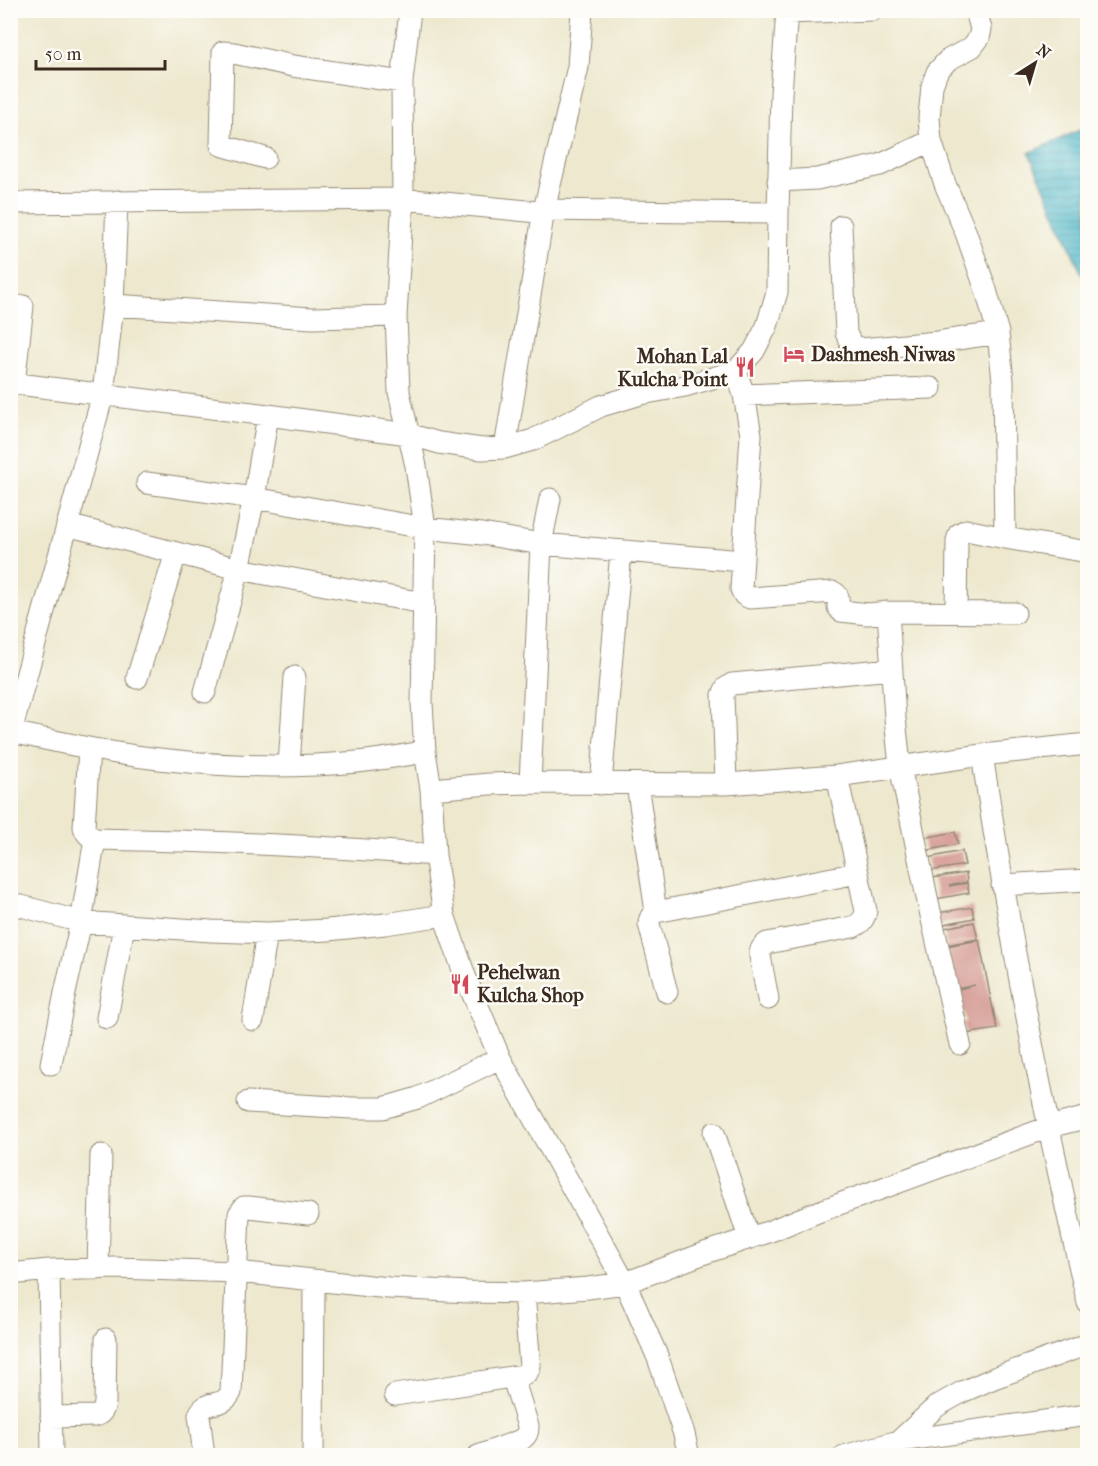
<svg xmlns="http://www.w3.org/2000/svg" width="1098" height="1466" font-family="'IM FELL French Canon',serif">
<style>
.water{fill:url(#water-rules);stroke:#427072;stroke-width:1.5}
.building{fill:#d69e96}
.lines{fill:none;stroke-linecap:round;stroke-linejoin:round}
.minor-casing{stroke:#948976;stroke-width:23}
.minor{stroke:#fff;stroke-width:21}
.labels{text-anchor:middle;stroke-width:5;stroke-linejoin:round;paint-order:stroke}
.poi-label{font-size:20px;font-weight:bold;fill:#3b2a1e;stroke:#fdfcf7;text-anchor:start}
</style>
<defs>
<pattern id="water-rules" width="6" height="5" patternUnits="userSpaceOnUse" patternTransform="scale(1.5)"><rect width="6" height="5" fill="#4ab6c7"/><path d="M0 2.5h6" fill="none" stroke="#3f94a1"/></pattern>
</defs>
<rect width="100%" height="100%" fill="#fdfcf7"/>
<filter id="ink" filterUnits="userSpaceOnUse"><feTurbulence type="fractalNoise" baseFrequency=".0167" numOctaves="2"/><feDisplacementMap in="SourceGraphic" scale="12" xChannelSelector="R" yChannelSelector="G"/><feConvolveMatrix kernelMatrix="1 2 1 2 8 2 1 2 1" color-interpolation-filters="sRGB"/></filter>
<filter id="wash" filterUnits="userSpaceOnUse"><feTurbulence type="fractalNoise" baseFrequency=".008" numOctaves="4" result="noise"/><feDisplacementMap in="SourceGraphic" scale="24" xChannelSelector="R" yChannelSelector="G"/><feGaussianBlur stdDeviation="1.35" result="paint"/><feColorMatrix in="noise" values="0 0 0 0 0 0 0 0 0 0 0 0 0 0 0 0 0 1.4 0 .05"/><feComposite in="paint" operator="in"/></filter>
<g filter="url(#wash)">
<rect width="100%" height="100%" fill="#ede8ce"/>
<!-- water -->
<path class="water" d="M1087,127V286L1029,153Z"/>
<g id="blocks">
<!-- building -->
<path class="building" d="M955,832L958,844L925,851L922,838Z
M962,851L965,865L930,871L927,858Z
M966,873L967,882L949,886L967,883L969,893L936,899L932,878Z
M972,907L974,918L939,925L937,913Z
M974,922L978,939L946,945L944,928Z
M979,940L997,1029L965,1034L963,1023L966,1022L964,1012H960L955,990L975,985L957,989L946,946Z"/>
</g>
</g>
<g filter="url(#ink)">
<use href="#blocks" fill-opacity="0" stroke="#948976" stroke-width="1.5"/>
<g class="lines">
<!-- minor casing -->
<g class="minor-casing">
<path id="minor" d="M410,10L402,82L403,199L396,316L399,392L416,466L425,528L422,703L425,752L431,789L489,784L530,783L726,784L837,776L982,755L1088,744
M976,10L981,29L979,38L972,47L948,60L937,72L932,86L929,118L931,141L945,184L966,233L986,290L998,333L1003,381L1005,538L1088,552
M787,13L873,10
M265,158L221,145L223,52L234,53L293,66L402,82
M778,181L817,179L880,165L931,141
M10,203L403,199L538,212L544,210L778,213L781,94L787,10
M841,226L846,333L851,344L861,349L937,342L998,333
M113,305L312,318L396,316
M736,371L744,395L751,435L741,589L744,595L750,598L833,592C840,595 838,600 838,607L841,611L868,614L888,612
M10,383L268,415L408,434L439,443L482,449L505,448L544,210L578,67L582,10
M14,384L23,306
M744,395L931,388
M268,415L254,498L239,569L423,603
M505,448L533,440L601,406L641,394L685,386L736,371L754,351L767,326L777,292L778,213
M147,483L254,498L425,528L482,534L541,544L743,561
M67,525L239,569L205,692
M956,612L957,541L959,534L966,530L1005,538
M137,678L176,553
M11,732L103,394L113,305L117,201
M10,734L11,732C64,743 116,755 169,760C231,767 295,768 357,762C380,760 403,755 425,752
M982,755C1010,939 1045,1122 1088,1303
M289,765L295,677
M530,783L541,544L550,499
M601,784L621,551
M637,784L656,912L858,873
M726,784L723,695L726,688L732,684L892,669
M431,789L435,855L444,915L465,976L500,1058L625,1283L658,1358L684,1434L689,1456
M95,839C209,841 322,846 435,855
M1002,885L1088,880
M10,903L81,922L211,931L267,933L328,930L385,924L444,915
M656,912C651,915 649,918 649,924L667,992
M768,999L760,956C760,949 762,947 767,943L853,927C861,923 864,920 866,911L837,776
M107,1018L124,926
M253,1020L267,933
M960,1044L926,893L900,766L895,718L888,612L1015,613
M51,1064L65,993L81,922L95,839C89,836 86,834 84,827L89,749
M248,1102L352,1108H383L418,1098L500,1058
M714,1133L749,1238
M98,1269L101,1155
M49,1270L52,1454
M10,1274L49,1270L116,1268L237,1272L389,1288L469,1292L524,1293L588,1288L625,1283L705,1253L768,1232L815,1213L1049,1127L1088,1117
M395,1395L524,1375L528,1371L530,1366L524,1293
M51,1417L95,1416C102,1414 104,1409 105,1403L106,1339
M899,1441L937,1406L962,1392L994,1378L1088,1344
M204,1456L199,1415C206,1397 223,1410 231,1392L239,1214L244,1207H249L308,1214
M313,1456L314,1281
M478,1456L521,1440C527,1435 528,1433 528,1426L513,1378
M844,1456L899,1441L1088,1415"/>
</g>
<!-- minor -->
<use href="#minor" class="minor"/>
</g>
</g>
<!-- icons -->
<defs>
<g id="hotel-bare" transform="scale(1.62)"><path d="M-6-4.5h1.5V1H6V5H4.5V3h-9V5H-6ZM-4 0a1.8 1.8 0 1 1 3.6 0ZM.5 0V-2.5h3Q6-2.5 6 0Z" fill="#d1495b" stroke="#fdfcf7" stroke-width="2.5" paint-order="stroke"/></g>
<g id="restaurant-bare" transform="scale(1.62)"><path d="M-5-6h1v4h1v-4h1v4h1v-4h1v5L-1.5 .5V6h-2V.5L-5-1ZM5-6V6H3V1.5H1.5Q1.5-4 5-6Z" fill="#d1495b" stroke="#fdfcf7" stroke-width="2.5" paint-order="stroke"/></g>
</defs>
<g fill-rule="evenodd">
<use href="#hotel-bare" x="794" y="354"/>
<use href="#restaurant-bare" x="745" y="367"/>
<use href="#restaurant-bare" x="460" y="984"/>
</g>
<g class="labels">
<!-- poi labels -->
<g class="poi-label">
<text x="811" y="361">Dashmesh Niwas</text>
<text x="728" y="363" text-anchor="end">Mohan Lal<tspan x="728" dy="23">Kulcha Point</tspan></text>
<text x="477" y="979">Pehelwan<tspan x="477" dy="23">Kulcha Shop</tspan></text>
</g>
</g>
<!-- margin -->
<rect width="1098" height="1466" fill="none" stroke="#fdfcf7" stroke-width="36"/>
<!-- north arrow -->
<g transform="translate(1035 63) rotate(37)" stroke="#fdfcf7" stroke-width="4.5" paint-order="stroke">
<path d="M0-4.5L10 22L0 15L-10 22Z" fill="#3b2a1e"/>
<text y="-9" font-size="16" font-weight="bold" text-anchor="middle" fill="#3b2a1e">N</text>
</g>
<!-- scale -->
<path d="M36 60v9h129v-9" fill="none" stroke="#3b2a1e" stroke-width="3"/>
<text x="45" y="60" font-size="18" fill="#3b2a1e" stroke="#fdfcf7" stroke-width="4.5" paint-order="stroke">50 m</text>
</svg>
